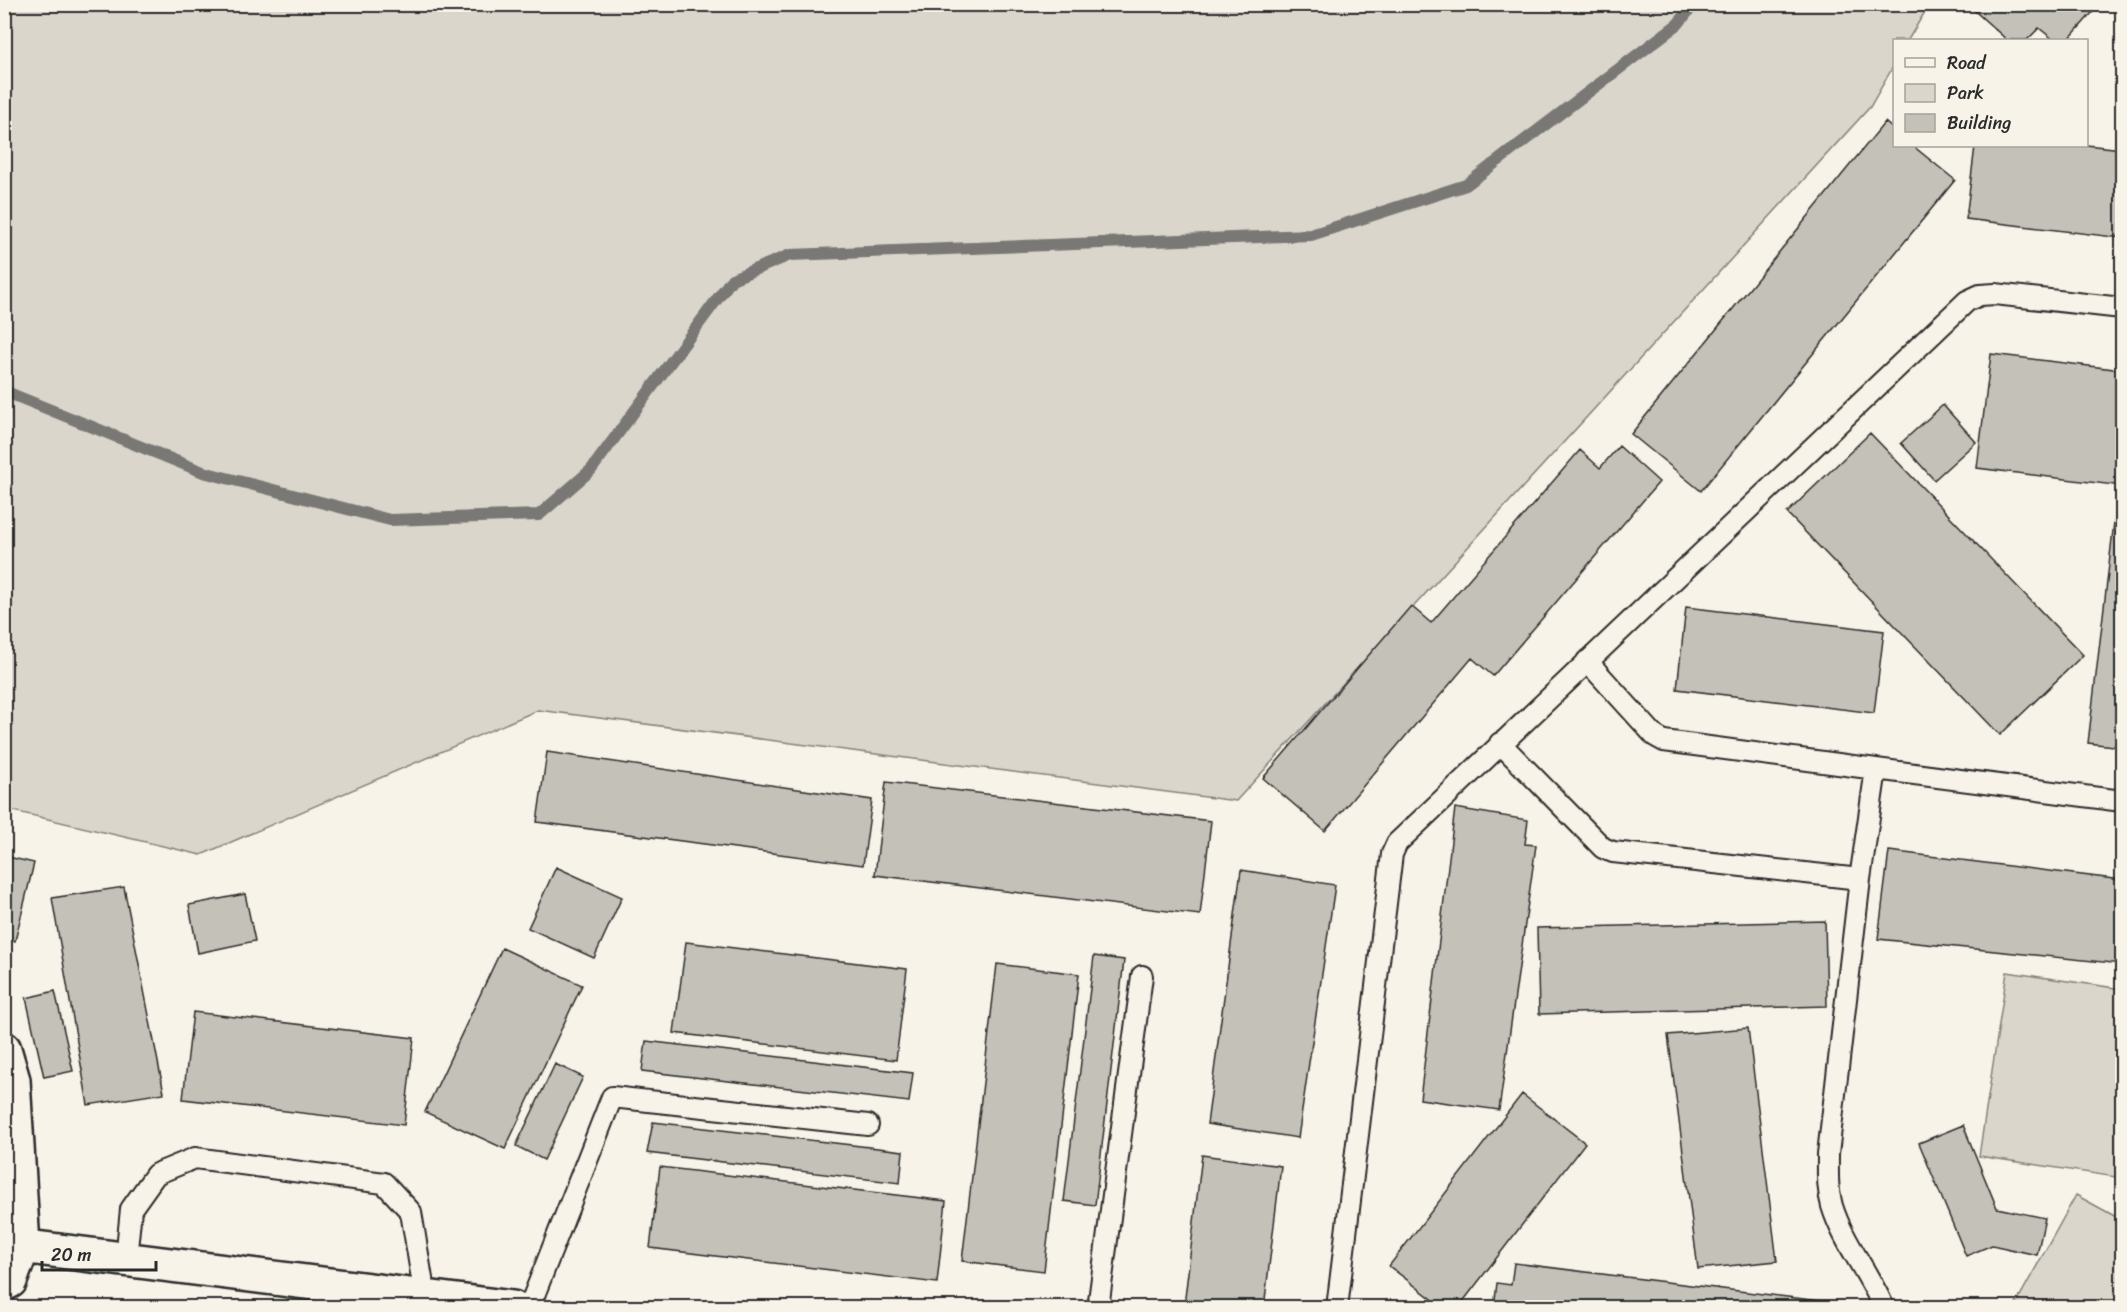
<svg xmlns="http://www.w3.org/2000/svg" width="2127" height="1312" font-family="Sriracha,sans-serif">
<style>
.green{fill:#dad6cc;stroke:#82807c;stroke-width:1.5}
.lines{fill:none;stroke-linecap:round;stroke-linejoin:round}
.stream{stroke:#7a7874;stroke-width:12}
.building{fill:#c4c1b9;stroke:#2b2b2b;stroke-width:1.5}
.lane-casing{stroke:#2b2b2b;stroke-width:24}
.street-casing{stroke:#2b2b2b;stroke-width:38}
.secondary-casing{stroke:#2b2b2b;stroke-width:38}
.lane{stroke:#f7f3e8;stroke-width:20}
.street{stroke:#f7f3e8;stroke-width:33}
.secondary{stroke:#f7f3e8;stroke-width:33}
</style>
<rect width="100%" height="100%" fill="#f7f3e8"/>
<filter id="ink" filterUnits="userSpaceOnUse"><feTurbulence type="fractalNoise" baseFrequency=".0167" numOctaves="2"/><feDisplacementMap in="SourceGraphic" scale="12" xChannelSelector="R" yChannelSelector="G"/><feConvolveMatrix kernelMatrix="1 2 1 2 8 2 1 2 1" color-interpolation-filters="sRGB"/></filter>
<g filter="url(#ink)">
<!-- green -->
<path class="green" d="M5,5H1929L1908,40H1894V65L1870,107L1236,801L538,710L201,855L5,809Z
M2007,972L2122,989V1178L1979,1156Z
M2076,1195L2122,1220V1301L2119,1307H2014Z"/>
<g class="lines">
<!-- stream -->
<path class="stream" d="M4,391L203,472L390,520L539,515L591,470L732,279L790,255L1311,235L1466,185L1678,24L1694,4"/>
</g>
<!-- building -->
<path class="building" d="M1967,4H2100L2068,40H2054L2039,28L2027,40H2007Z
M1885,122L1894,130V146H1913L1955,180L1701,491L1631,434Z
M2086,145L2122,149V238L1966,219L1975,146Z
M1991,354L2122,370V486L1977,468Z
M1943,405L1976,442L1934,480L1901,443Z
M1870,433L2083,655L2000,735L1787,513Z
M1619,446L1659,482L1493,676L1472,658L1325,831L1263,778L1411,606L1431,623L1580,450L1600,468Z
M2114,522L2122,523V747L2088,743Z
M1686,607L1884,631L1874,713L1677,689Z
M547,752L872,800L863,865L537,822Z
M886,782L1211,821L1200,915L875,875Z
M1455,808L1528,820L1525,844L1536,845L1499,1110L1420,1099Z
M1889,851L2122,880V964L1878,939Z
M4,856L34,863L15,941L4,938Z
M556,867L622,897L594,958L528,928Z
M1241,870L1335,885L1298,1138L1207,1124Z
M124,887L164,1093L88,1105L52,898Z
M245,894L255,941L198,953L189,905Z
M1825,921L1827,1006L1539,1014L1537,928Z
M686,942L907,969L896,1060L674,1033Z
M502,948L582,985L505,1149L425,1112Z
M1094,956L1124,960L1095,1205L1064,1201Z
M997,964L1079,974L1044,1271L962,1261Z
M55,991L73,1071L44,1077L26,998Z
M193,1012L414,1038L404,1125L183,1099Z
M1748,1028L1777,1261L1698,1269L1668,1035Z
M646,1041L913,1073L909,1102L642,1071Z
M555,1064L583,1077L544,1160L516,1146Z
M1522,1094L1585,1143L1458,1308H1444L1389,1266Z
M653,1122L903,1151L900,1183L647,1153Z
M1963,1125L1997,1208L2045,1218L2037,1255L1992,1245L1966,1256L1919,1143Z
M1202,1155L1281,1166L1264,1308L1184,1306Z
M660,1167L946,1201L937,1283L650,1248Z
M1514,1263L1820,1301L1819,1308H1494L1497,1283L1511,1285Z"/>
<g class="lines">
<!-- lane casing -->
<g class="lane-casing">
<path id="lane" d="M1587,661L1655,736L1664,741L1876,769
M1500,743L1603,848L1613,852L1860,879
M126,1259L131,1209L156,1174L195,1158L384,1183L411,1212L425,1297
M529,1308L612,1097L868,1125
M1098,1308L1142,976
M1337,1308L1392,854L1397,843L1967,301L1980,295L1995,294L2122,308
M1884,1308C1869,1273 1843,1242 1832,1206C1827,1189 1828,1172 1828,1154L1860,879L1876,769L2122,801"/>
</g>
<!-- street casing -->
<g class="street-casing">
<path id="street" d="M4,1049L13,1080L23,1246"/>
</g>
<!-- secondary casing -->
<g class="secondary-casing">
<path id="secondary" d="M4,1244L513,1308
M4,1284L10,1281L23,1246"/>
</g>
<!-- lane -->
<use href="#lane" class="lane"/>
<!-- street -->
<use href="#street" class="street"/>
<!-- secondary -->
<use href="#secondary" class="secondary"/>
</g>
</g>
<!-- margin -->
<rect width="2127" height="1312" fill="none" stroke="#f7f3e8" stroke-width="24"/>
<rect x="12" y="12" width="2103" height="1288" fill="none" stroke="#2b2b2b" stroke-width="2" filter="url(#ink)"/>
<!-- legend -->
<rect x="1893" y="39" width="195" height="108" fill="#f7f3e8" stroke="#a5a39c" stroke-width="1.5"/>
<rect x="1905" y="58" width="30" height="9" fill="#f7f3e8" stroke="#a5a39c" stroke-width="1.5"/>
<text x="1947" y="69" font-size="18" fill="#2b2b2b">Road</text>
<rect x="1905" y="84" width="30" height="18" fill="#dad6cc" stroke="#a5a39c" stroke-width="1.5"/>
<text x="1947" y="99" font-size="18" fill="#2b2b2b">Park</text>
<rect x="1905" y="114" width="30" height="18" fill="#c4c1b9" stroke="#a5a39c" stroke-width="1.5"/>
<text x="1947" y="129" font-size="18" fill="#2b2b2b">Building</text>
<!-- scale -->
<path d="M42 1261v9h114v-9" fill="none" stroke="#2b2b2b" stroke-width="3"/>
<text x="51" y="1261" font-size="18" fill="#2b2b2b" stroke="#f7f3e8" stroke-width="4.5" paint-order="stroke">20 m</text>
</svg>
